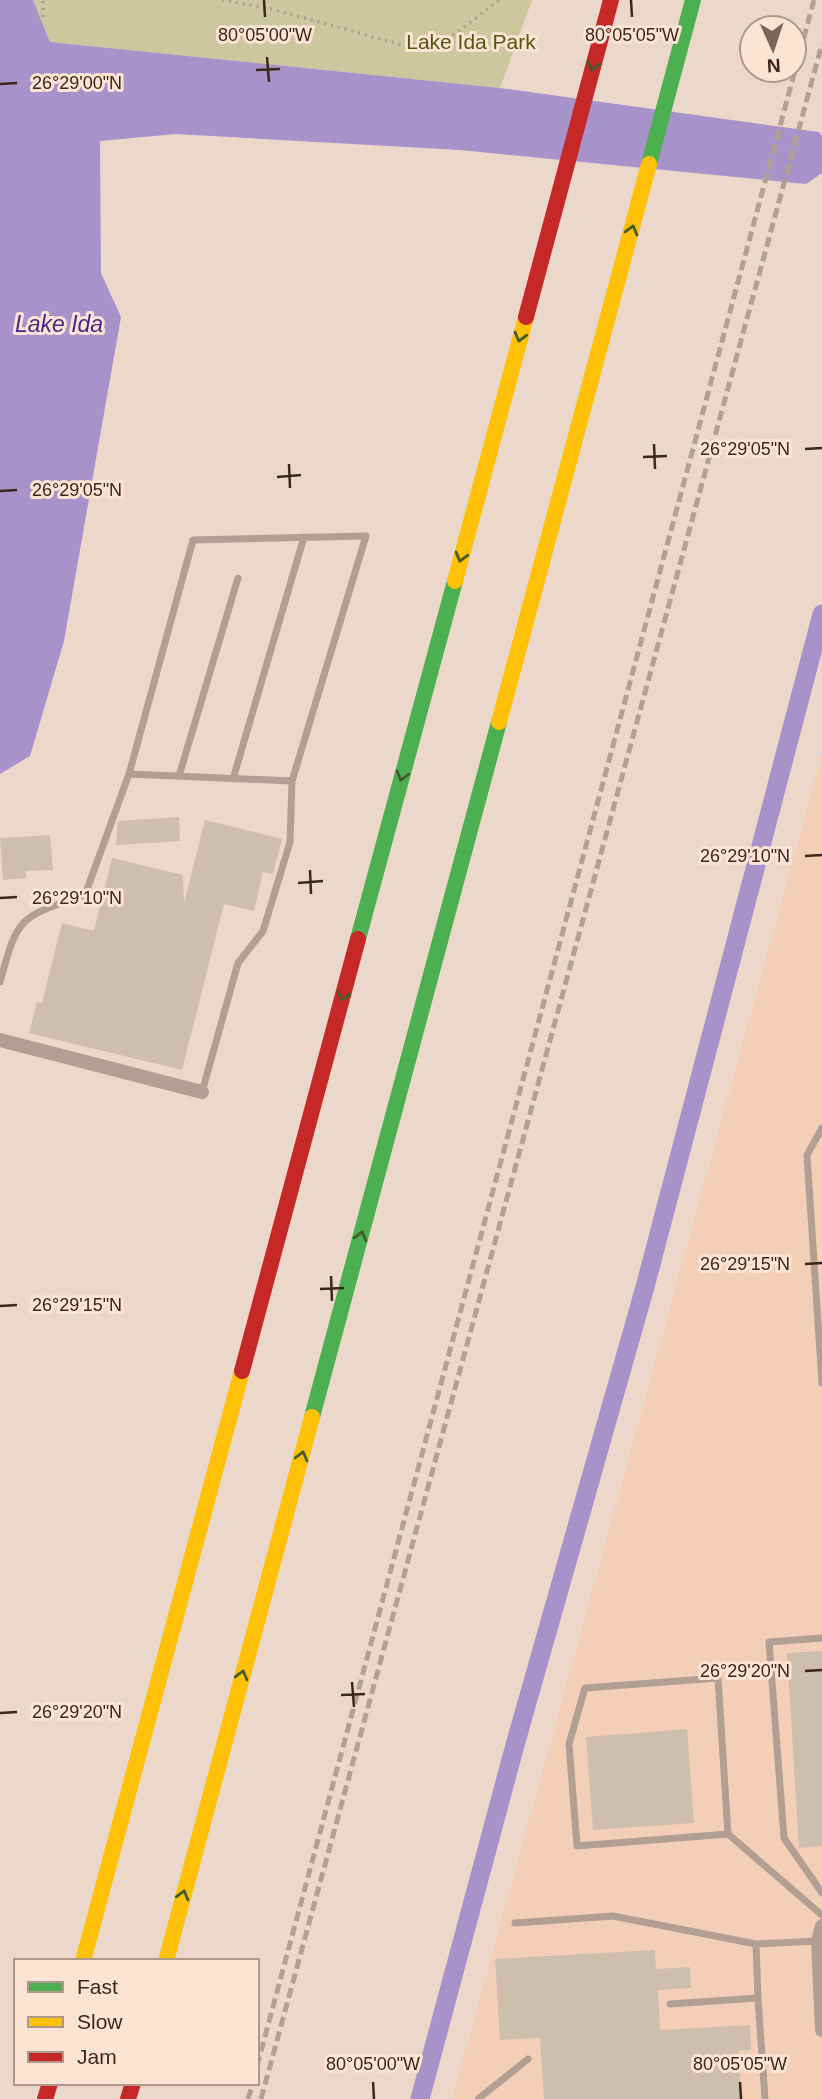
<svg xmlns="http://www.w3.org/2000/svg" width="822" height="2099" font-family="Arial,sans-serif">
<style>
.built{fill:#f4cfb7}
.green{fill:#ccc79f}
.water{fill:#a793ca}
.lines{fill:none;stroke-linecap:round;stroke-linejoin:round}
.canal{stroke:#a793ca;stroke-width:19}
.building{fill:#cebeae}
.path{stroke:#af9e94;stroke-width:3.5;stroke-dasharray:2 5;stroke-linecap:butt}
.lane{stroke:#b19f93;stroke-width:7}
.street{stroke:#b19f93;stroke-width:14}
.fast{stroke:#4caf50;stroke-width:16}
.slow{stroke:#ffc107;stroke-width:16}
.jam{stroke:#c62828;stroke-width:16}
.rail{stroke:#b1a195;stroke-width:5;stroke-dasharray:10 5;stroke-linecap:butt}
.oneway{stroke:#435d2e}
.ticks{fill:none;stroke:#3d2718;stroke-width:2.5}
.labels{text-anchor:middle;stroke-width:6;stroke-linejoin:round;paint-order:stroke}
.park-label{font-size:21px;fill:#53580f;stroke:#fce4d5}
.water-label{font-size:23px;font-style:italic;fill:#4a288a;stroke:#fce4d5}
.ticks-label{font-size:18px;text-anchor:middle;fill:#3d2718;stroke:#fce4d5;stroke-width:6;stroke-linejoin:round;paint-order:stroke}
</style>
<rect width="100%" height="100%" fill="#ebd8cb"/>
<!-- built -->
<path class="built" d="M822,754V2099H452L578,1642Z"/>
<!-- green -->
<path class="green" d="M33,0H532L500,88L50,42Z"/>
<!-- water -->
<path class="water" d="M0,0H33L50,42L500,88L819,132L822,136V173L806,184L460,150L176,134L100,141L101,273L121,317L64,641L30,756L0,774Z"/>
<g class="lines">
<!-- canal -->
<path class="canal" d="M420,2099L515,1745L645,1287L822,614"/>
</g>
<!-- building -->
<path class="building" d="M179,817L180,841L116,845L118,821Z
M205,820L282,839L273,874L263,872L254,911L224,904L182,1070L29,1033L37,1002L42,1003L62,923L94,931L112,858L183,875L184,903Z
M50,835L53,870L26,871V878L3,880L0,838Z
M822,1651V1846L799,1848L787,1653Z
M687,1729L694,1823L593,1830L586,1737Z
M655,1950L656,1969L690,1967L691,1988L658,1990L660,2030L750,2025L751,2050L738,2051L741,2099H544L540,2038L500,2040L495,1959Z"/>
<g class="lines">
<!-- path -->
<path class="path" d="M222,0L272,9L406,46L451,37L499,0
M43,17V0"/>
<!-- lane -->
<path class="lane" d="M179,776L238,578
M233,779L304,537
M0,982C18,915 20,917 85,895L129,774L193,540L366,536L292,781L129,774
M202,1092L238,963L263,931L290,842L292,781
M822,1128L807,1155L822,1383
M822,1638L769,1642L784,1838L822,1893
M728,1834L718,1678L585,1688L569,1744L577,1846L728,1834L822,1915
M515,1923L613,1916L756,1944
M758,1998L756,1944L818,1941
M670,2004L758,1998L765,2099
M478,2099L528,2059"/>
<!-- street -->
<path class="street" d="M0,1040L202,1092
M822,1926L818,1941L822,2030"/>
<!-- fast -->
<path class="fast" d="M649,164L693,0
M358,939L455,581
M312,1417L499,722"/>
<!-- slow -->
<path class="slow" d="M455,581L526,317
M499,722L649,164
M83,1961L242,1371
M166,1961L312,1417"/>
<!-- jam -->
<path class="jam" d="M526,317L611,0
M242,1371L358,939
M45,2099L50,2083
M128,2099L133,2083"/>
<!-- rail -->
<path class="rail" d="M257,2066L814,0
M248,2099L253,2083
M261,2099L822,44"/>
</g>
<!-- one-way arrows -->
<defs><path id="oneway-chevron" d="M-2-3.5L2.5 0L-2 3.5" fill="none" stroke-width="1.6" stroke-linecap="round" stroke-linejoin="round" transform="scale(1.75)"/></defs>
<g class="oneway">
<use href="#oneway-chevron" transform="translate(593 66) rotate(105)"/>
<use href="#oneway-chevron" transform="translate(632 230) rotate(-75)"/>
<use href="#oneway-chevron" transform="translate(520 337) rotate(105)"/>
<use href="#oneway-chevron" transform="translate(461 557) rotate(105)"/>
<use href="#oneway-chevron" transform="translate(402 776) rotate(105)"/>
<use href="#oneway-chevron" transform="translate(343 996) rotate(105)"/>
<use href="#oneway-chevron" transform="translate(361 1236) rotate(-75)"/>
<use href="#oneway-chevron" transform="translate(302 1456) rotate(-75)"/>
<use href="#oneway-chevron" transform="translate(242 1675) rotate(-75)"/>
<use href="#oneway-chevron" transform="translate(183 1895) rotate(-75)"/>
</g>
<!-- ticks -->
<path class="ticks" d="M264,0L265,17M631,0L632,17M267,57L269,82M256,70L280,69M0,84L17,83M654,444L655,469M805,449L822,448M643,457L667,456M289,464L290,488M277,477L301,475M0,491L17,490M805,856L822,855M310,870L311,894M298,883L323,881M0,898L17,897M805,1264L822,1263M331,1276L332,1301M320,1289L344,1288M0,1306L17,1305M805,1671L822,1670M352,1682L354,1707M341,1695L365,1694M0,1713L17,1712M373,2082L374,2099M740,2082L741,2099"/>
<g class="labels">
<!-- park labels -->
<g class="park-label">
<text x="471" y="49">Lake Ida Park</text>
</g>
<!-- water labels -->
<g class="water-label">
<text x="59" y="332">Lake Ida</text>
</g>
</g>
<g class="ticks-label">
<text x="265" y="41">80°05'00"W</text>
<text x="632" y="41">80°05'05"W</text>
<text x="77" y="89">26°29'00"N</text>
<text x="745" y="455">26°29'05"N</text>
<text x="77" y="496">26°29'05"N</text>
<text x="745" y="862">26°29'10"N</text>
<text x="77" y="904">26°29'10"N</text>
<text x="745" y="1270">26°29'15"N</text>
<text x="77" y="1311">26°29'15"N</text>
<text x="745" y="1677">26°29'20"N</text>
<text x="77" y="1718">26°29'20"N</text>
<text x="373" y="2070">80°05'00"W</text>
<text x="740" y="2070">80°05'05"W</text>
</g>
<!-- legend -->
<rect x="14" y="1959" width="245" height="126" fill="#fce4d5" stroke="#b09889" stroke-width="2"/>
<rect x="28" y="1982" width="35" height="10" fill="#4caf50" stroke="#b09889" stroke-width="2"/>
<text x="77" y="1994" font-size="21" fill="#3d2718">Fast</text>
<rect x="28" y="2017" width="35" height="10" fill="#ffc107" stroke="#b09889" stroke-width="2"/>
<text x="77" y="2029" font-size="21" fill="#3d2718">Slow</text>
<rect x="28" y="2052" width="35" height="10" fill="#c62828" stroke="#b09889" stroke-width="2"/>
<text x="77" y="2064" font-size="21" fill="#3d2718">Jam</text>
<!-- north arrow -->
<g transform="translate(773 49) rotate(177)"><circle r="33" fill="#fce4d5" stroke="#b09889" stroke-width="2"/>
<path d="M0-5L12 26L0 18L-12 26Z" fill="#7a6557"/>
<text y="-10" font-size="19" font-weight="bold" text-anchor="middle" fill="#3d2718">N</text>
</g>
</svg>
